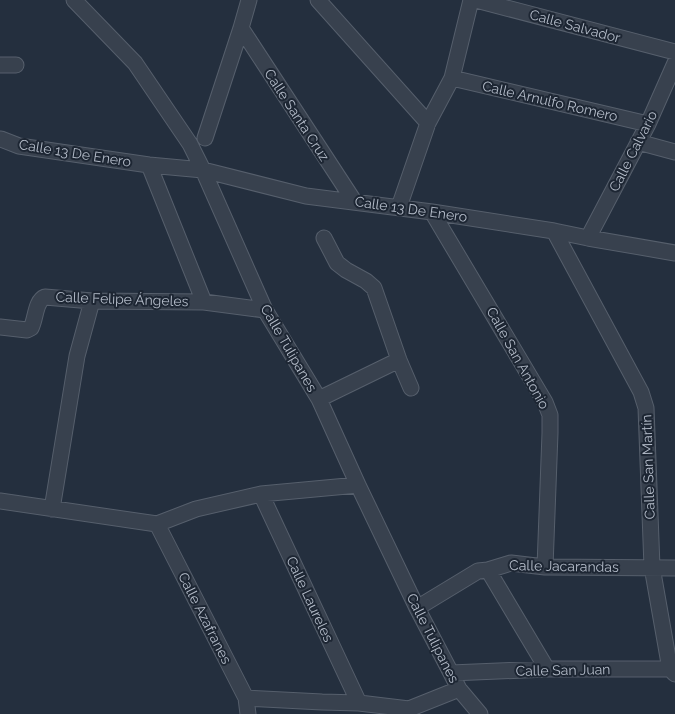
<svg xmlns="http://www.w3.org/2000/svg" width="675" height="714" font-family="Raleway,sans-serif">
<style>
.lines{fill:none;stroke-linecap:round;stroke-linejoin:round}
.minor-casing{stroke:#565f6c;stroke-width:17}
.minor{stroke:#38414e;stroke-width:15}
.labels{text-anchor:middle;stroke-width:4;stroke-linejoin:round;paint-order:stroke}
.street-label{font-size:14px;fill:#b4bcc9;stroke:#1d2633}
</style>
<rect width="100%" height="100%" fill="#242f3e"/>
<g class="lines">
<!-- minor casing -->
<g class="minor-casing">
<path id="minor" d="M74,0L135,63L190,144L203,170L265,310L319,399L358,485L417,608L451,673L459,689L480,714
M318,0L428,123
M476,0L675,52
M241,28L354,201
M0,65H16
M452,78L648,124
M205,138L241,28L249,0
M1,139L19,146L149,165L203,170L306,196L432,212L554,231L588,238L675,253
M638,142L675,152
M149,165L204,302
M399,207L428,123L452,78L471,0
M432,212L545,402L550,415V433L545,567
M554,231L641,392L646,408L652,567L670,669L675,674
M324,238L337,263L346,270L366,281L374,288L399,360L411,388
M588,238L648,124L675,63
M0,327L27,330L31,328C36,319 35,301 45,297L92,301L204,302L265,310
M319,399L399,360
M261,494L359,703
M0,501L157,524L196,509L261,494L358,485
M52,509L77,356L92,301
M157,524L246,698L248,714
M488,570L547,669
M417,608L478,571L488,570L511,563L545,567L675,568
M451,673L547,669H675
M246,698L322,702L359,703L409,709L459,689"/>
</g>
<!-- minor -->
<use href="#minor" class="minor"/>
</g>
<g class="labels">
<!-- street labels -->
<g class="street-label">
<text transform="translate(575 26) rotate(15)" y="5">Calle Salvador</text>
<text transform="translate(550 101) rotate(13)" y="5">Calle Arnulfo Romero</text>
<text transform="translate(297 115) rotate(57)" y="5">Calle Santa Cruz</text>
<text transform="translate(633 151) rotate(-63)" y="5">Calle Calvario</text>
<text transform="translate(75 153) rotate(9)" y="5">Calle 13 De Enero</text>
<text transform="translate(411 209) rotate(8)" y="5">Calle 13 De Enero</text>
<text transform="translate(122 299) rotate(2)" y="5">Calle Felipe Ángeles</text>
<text transform="translate(289 348) rotate(60)" y="5">Calle Tulipanes</text>
<text transform="translate(518 358) rotate(61)" y="5">Calle San Antonio</text>
<text transform="translate(648 467) rotate(-92)" y="5">Calle San Martín</text>
<text transform="translate(564 566) rotate(1)" y="5">Calle Jacarandas</text>
<text transform="translate(310 599) rotate(65)" y="5">Calle Laureles</text>
<text transform="translate(205 618) rotate(63)" y="5">Calle Azafranes</text>
<text transform="translate(433 638) rotate(63)" y="5">Calle Tulipanes</text>
<text transform="translate(563 670) rotate(-1)" y="5">Calle San Juan</text>
</g>
</g>
</svg>
